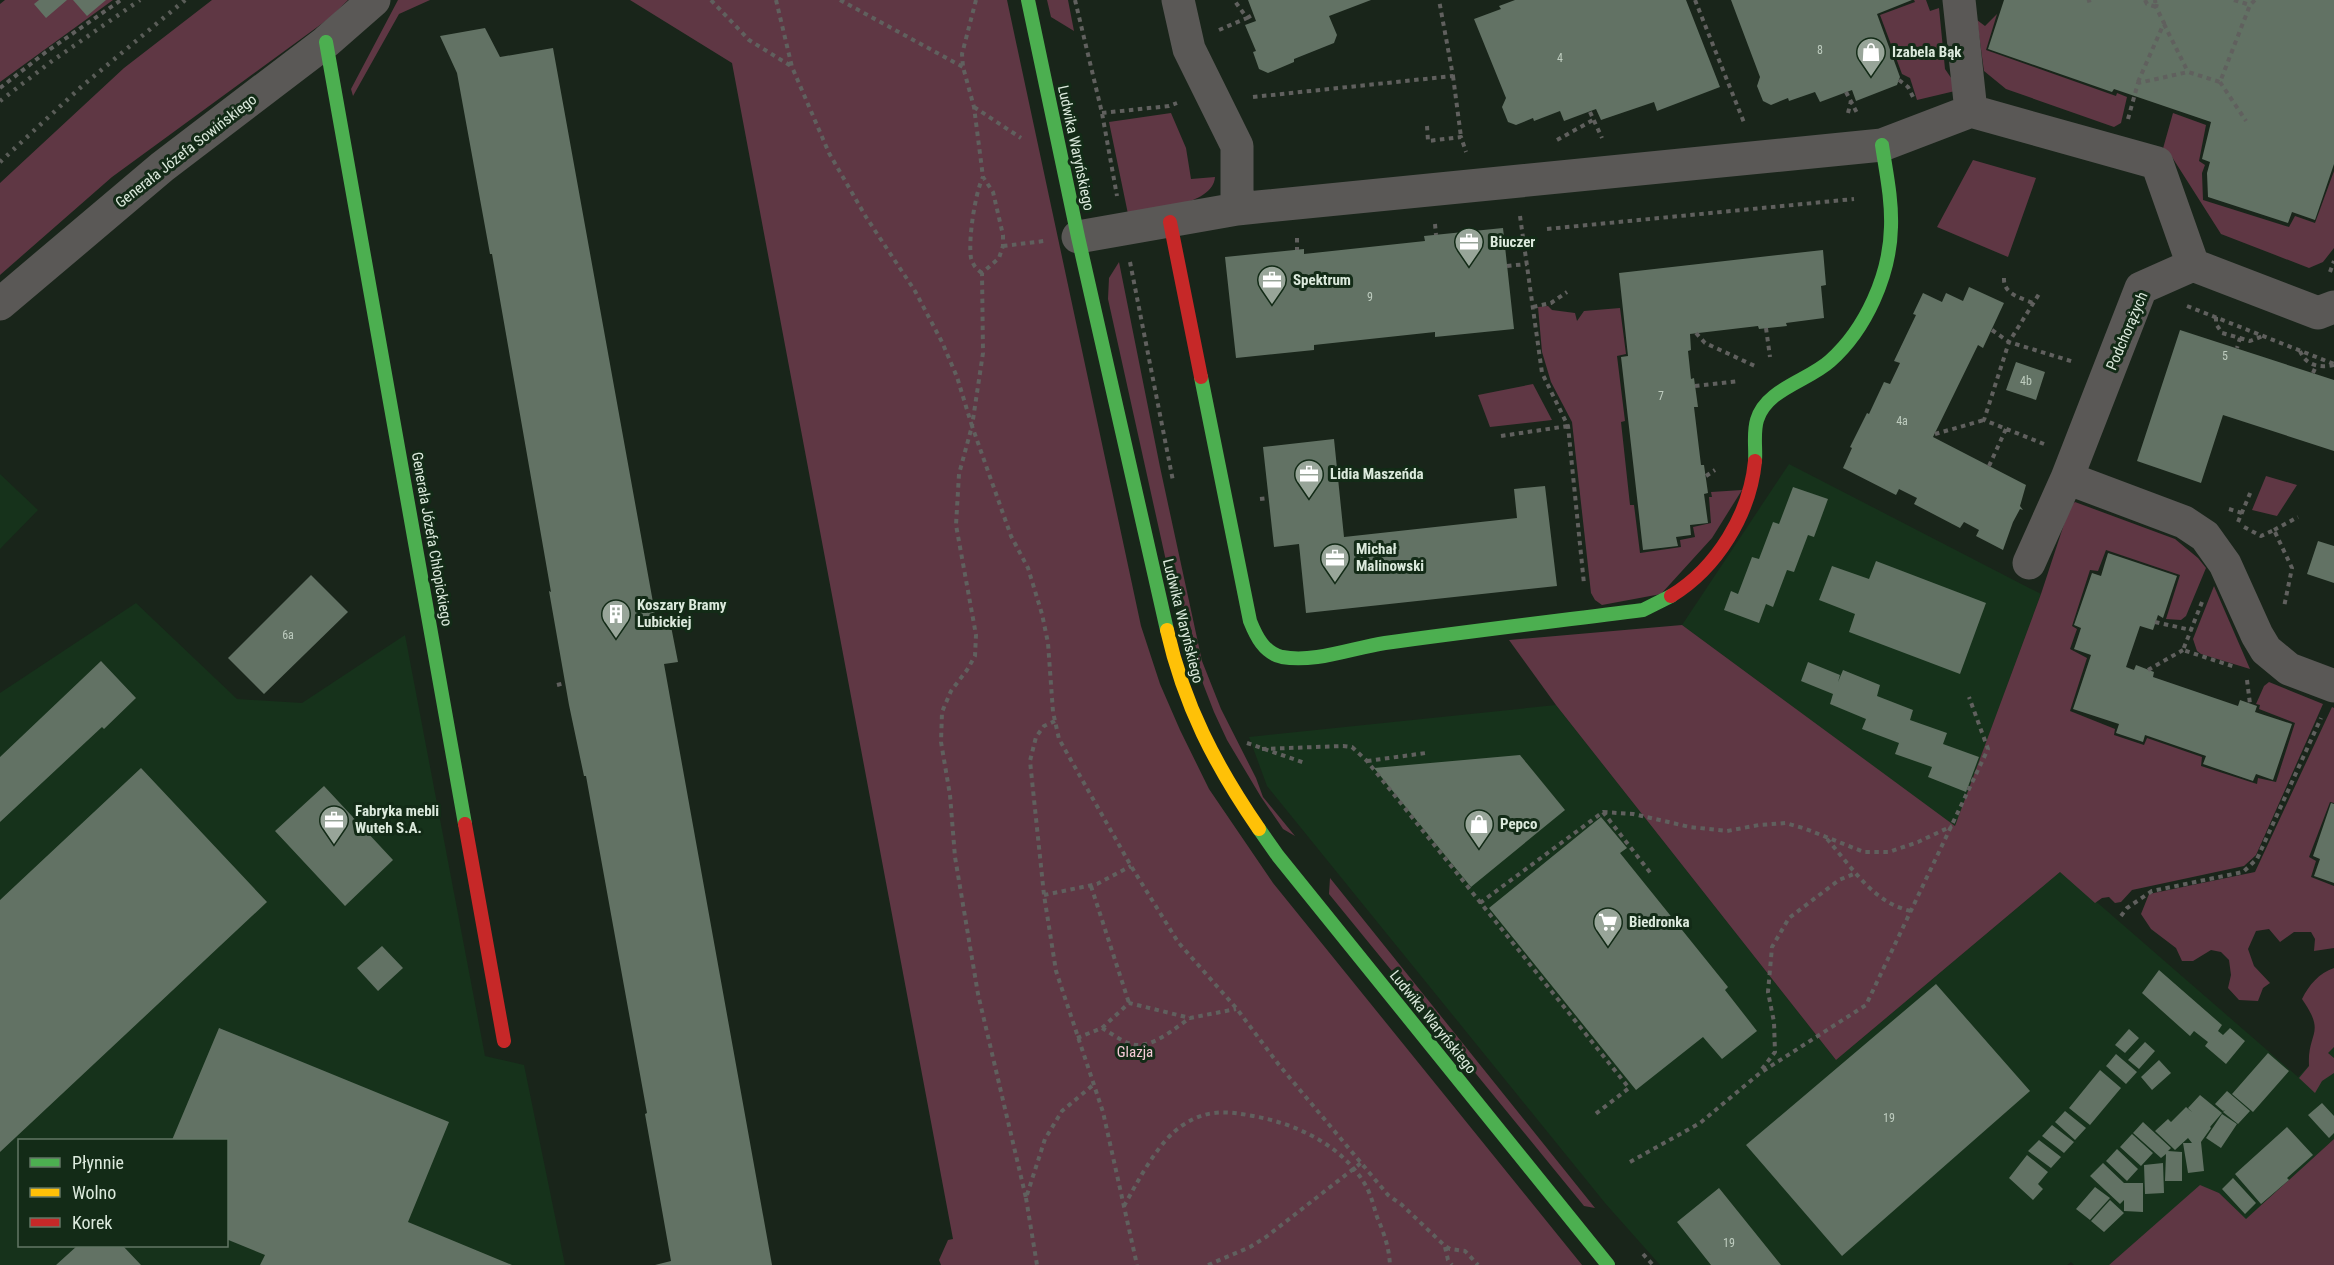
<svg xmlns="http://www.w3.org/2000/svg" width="2334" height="1265" font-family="'Roboto Condensed',sans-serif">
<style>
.built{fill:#16321b;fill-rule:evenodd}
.green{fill:#5f3744}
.building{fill:#627264}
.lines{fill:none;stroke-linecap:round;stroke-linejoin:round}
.path{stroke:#60605e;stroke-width:4;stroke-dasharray:4.5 4.5;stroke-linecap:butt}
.street{stroke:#5a5856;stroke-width:33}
.fast{stroke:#4caf50;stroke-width:14}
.slow{stroke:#ffc107;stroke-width:14}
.jam{stroke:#c62828;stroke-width:14}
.rail{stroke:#5a5d58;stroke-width:4.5;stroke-dasharray:3 6;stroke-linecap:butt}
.labels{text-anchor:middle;stroke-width:6;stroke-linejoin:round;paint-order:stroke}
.number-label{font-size:12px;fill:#beccbf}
.poi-label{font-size:15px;font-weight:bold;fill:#dceadd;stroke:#132b17;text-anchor:start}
.street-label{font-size:15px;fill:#dceadd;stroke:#132b17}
.park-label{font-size:15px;fill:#f5cbd7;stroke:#132b17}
</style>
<rect width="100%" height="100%" fill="#19251a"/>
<!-- built -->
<path class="built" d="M1789,464L2041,594L1955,827L1682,625Z
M0,474L38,510L0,549Z
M136,603L237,699L302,703L405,635L485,1056L524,1065L565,1265H0V693ZM20,1140H226V1246H20Z
M1556,705L1836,1060L2061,871L2298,1077L2334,1039V1139L2246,1220L2219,1193L2200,1186L2109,1265H2074L2071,1262L2067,1265H1660L1605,1203L1267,786L1249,737Z"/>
<!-- green -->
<path class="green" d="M5,0H113L0,82V4Z
M212,0H348L331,17L112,177L0,275V183L124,68Z
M398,0H430L399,14L353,96L351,89Z
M630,0H1007L1141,626L1160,684L1180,730L1209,789L1273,883L1582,1265H941L939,1260L948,1240L953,1239L732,63Z
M1047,0H1068L1074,31L1051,17Z
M1914,0H1926L1930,11L1939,8L1945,69L1958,88L1955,91L1917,100L1910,78L1902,74L1880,15L1915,2Z
M1997,14L1986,50L2116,96L2117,93L2127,97L2121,123L2114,127L2006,89L1984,71L1977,20L1985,26Z
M1171,113L1186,148L1191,179L1215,177C1213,206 1151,209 1128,214L1109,122Z
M2173,113L2206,125L2199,161L2205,165L2202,173L2203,200L2289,227L2295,216L2315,223L2334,171V248L2323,262L2309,268L2221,234L2172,157L2162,152Z
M1973,160L2036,178L2008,257L1937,227Z
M1119,262L1160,467L1202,661L1221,709L1256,778L1263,797L1295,836L1283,829L1279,823L1261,797L1227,740L1214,712L1190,650L1176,606L1108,299L1109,278Z
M1548,306L1552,310L1575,313L1577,321L1584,311L1620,308L1626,354L1617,356L1625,421L1621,422L1630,505H1634L1640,553L1681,547L1680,540L1695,537L1693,527L1711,523L1709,497H1712L1711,492L1742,490L1712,538L1661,594L1602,605L1595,600L1591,593L1572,422L1551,382L1542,352L1538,307Z
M1533,384L1552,420L1490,427L1478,395Z
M2266,476L2297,485L2277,516L2252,510Z
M2075,502L2175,539L2198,558L2206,568L2186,616L2181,620L2166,619L2180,575L2106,550L2098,571L2090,570L2072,626L2077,629L2070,649L2087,658L2070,711L2115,729L2114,735L2144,745L2147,738L2202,757L2201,766L2257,784L2258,778L2276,782L2295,723L2259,709L2260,705L2256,704L2264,686L2269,682L2323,704L2256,855L2244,866L2132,890L2121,902L2115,903L2109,897L2102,898L2095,903L2060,872L1836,1060L1556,705L1509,640L1682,625L1955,826L2041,594L2070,506Z
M2214,586L2250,669L2201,654L2197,651L2193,639Z
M2332,707L2334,708V803L2330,802L2309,857L2316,861L2311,877L2334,886V948L2314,951L2315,939L2311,932H2294L2280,942L2269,929L2256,931L2248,949L2254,966L2270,983L2263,988L2258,1001L2239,1000L2228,988L2231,975L2229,960L2221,952L2211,950L2193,961H2182L2176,948L2151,929L2141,914L2149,894L2255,872Z
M1330,878L1595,1208L1584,1206L1329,894Z
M2334,968V1047L2328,1053L2334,1058V1073L2322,1081L2315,1093L2299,1078L2309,1066C2307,1031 2327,1035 2302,999C2309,985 2319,973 2334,968Z
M2334,1139V1265H2109L2200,1185L2219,1193L2246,1219Z"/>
<!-- building -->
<path class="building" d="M39,0H67L46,18L34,4Z
M73,0H106L87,16Z
M1248,0H1371L1329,16L1337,35L1334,43L1294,59V62L1268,73L1259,69L1253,52L1256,51L1245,25L1256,21Z
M1515,0H1686L1720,87L1657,111L1654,102L1601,120L1596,109L1564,121L1560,111L1534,121L1533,118L1516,125L1508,122L1502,107L1506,98L1474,19L1501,9L1499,6Z
M1731,0H1912L1877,14L1900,77L1897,85L1856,101L1852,90L1820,102L1815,92L1789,101L1788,98L1771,105L1763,101L1757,86L1760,77Z
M2004,0H2334V164L2315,220L2292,212L2288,223L2208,197L2207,173L2210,162L2202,159L2211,122L2114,89L2112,92L1988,49Z
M485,28L500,57L553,48L656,619L669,616L678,662L664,664L772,1265H655L671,1261L645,1114L647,1113L586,776H584L569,705L549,591L551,592L492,254H490L457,73L440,36Z
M1503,228L1514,329L1435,337V332L1314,345V350L1236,358L1225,257L1304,249V254L1425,241L1424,236Z
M1823,250L1826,285L1821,286L1824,318L1786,323L1787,326L1759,329L1758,326L1690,334L1691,350L1688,351L1691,379L1694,378L1698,407H1694L1701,465H1704L1708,493L1704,494L1708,523L1690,525L1691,535L1676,537L1678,546L1643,550L1621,357L1628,356L1619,273Z
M1969,287L2004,303L1983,348L1978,345L1933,437L2026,485L2020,506L2023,510L2020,509L2013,522L2003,550L1976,536L1979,530L1964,522L1960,528L1914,504L1917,498L1899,489L1896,495L1843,468L1852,448L1850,447L1867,413L1869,414L1884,382L1890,384L1900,363L1894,361L1916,315L1913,314L1923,293L1942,302L1946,293L1963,301Z
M2180,330L2334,380V451L2223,415L2201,483L2137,461Z
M2016,362L2045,372L2036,400L2006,390Z
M1334,439L1344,537L1517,518L1514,489L1545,486L1557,586L1306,613L1299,544L1274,547L1263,447Z
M1793,487L1828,499L1814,537L1808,535L1794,572L1787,570L1773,607L1766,604L1759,623L1724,610L1731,591L1738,594L1752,557L1759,559L1773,522L1779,524Z
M2318,541L2334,546V583L2307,574Z
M2108,553L2177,576L2163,618L2158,615L2153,630L2140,626L2126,667L2134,670L2136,665L2154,672L2153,677L2238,706L2240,700L2257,706L2255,712L2292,724L2273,780L2256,774L2253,781L2203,764L2206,756L2145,735L2143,742L2116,733L2119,724L2073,709L2091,655L2074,649L2081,628L2074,625L2092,573L2101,576Z
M1876,561L1986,603L1960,674L1849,632L1855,614L1819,600L1832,566L1869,579Z
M311,575L348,612L264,694L228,658Z
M101,661L136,698L104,729L102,727L0,822V757Z
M1808,662L1840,675L1838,682L1843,670L1880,685L1877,696L1913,710L1910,720L1947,733L1943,744L1979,757L1966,792L1928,777L1932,767L1895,754L1899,743L1862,729L1866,719L1830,704L1833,694L1801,681Z
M1520,755L1565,810L1471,887L1374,768Z
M141,768L267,902L0,1152V900Z
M324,786L393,860L345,906L275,831Z
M2331,803L2334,804V883L2314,876L2320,859L2313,856Z
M1601,817L1627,848L1620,853L1728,987L1725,990L1757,1031L1722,1059L1703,1037L1636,1090L1489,908Z
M382,946L403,968L378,991L357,968Z
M2159,970L2222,1025L2218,1031L2223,1035L2230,1028L2245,1041L2226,1064L2205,1046L2208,1042L2194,1031L2190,1036L2142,993Z
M1936,984L2030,1091L1842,1256L1746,1145Z
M219,1028L449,1122L408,1222L512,1265H260L265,1255L226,1239V1140H172Z
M2129,1029L2139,1038L2125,1053L2115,1045Z
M2145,1042L2155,1051L2139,1069L2128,1060Z
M2268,1053L2289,1071L2253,1112L2232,1094Z
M2116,1054L2137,1072L2126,1084L2106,1066Z
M2159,1060L2171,1073L2152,1090L2141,1077Z
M2100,1070L2121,1088L2090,1125L2069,1108Z
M2227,1091L2250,1111L2238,1124L2223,1112L2225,1110L2223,1111L2215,1104Z
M2200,1095L2222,1113L2210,1127L2211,1128L2201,1142L2204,1171L2188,1173L2183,1143H2192L2188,1138L2175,1150L2155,1131L2168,1119L2171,1122L2186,1107L2192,1112L2188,1108Z
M2322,1103L2334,1116V1133L2329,1138L2308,1115Z
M2065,1111L2086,1128L2075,1140L2055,1122Z
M2222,1114L2237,1124L2221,1148L2206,1138Z
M2143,1122L2171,1148L2168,1151L2182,1152V1181H2165L2166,1154L2161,1158L2133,1133Z
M2052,1125L2074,1142L2064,1153L2042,1136Z
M2287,1127L2313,1155L2287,1178L2289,1180L2261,1204L2235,1174Z
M2132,1134L2153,1153L2141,1166L2120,1147Z
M2039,1140L2061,1157L2051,1168L2028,1151Z
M2117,1149L2138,1169L2127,1181L2106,1161Z
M2027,1155L2048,1172L2038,1184L2043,1189L2033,1200L2009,1178Z
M2103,1163L2124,1183H2143V1212L2124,1211V1200L2120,1204L2090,1176Z
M2163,1163L2164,1193L2145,1194L2144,1165Z
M2233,1178L2256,1203L2245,1214L2222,1189Z
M2095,1187L2110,1198L2090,1220L2076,1209Z
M1719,1188L1781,1265H1711L1677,1222Z
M2110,1200L2124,1213L2104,1232L2091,1221Z
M77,1246H123L141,1265H56Z"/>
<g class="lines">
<!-- path -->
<path class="path" d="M711,0L749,40L791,66
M776,0L792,67L829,153L866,217L915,291L942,342L957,377L972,426L959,474L956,525L976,635L975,656L967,670L951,691L942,712L941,742L950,795L955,857L978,994L1026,1198L1045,1139L1062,1111L1093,1085
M840,0L963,67
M976,0L962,54L963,67L974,107L983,177L993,192L1003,235V246L999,258L982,273L983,353L972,426L1011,536L1028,568L1042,614L1048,643L1053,712L1059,739L1131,866L1178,942L1237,1009L1279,1065L1388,1195L1402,1205L1445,1246L1450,1249L1465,1251L1478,1265
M1075,0L1102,113L1117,196
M1695,0L1745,125
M2145,0L2147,4L2156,7L2155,0
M2234,0L2250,5
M2087,1L2091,0
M1247,18L1254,14
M2164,24L2188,72
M1219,30L1247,18L1234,0
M1453,76L1461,137
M1899,80L1908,87L1913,97
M2138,82L2164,23L2156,7L2158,0
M2220,82L2246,121
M0,88L46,52L121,0
M1846,92L1857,113
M1253,97L1453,76L1439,0
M974,107L1021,138
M1590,112L1602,138
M1102,113L1169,106L1177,103
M1848,113L1851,101
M2128,119L2138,83L2188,72L2220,82L2250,5L2255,0
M1427,126L1428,141L1461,137L1466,152
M1557,140L1593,120
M1520,216L1542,373L1568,426L1584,584
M1435,224L1436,235
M1547,229L1854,199
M1297,238V250
M1003,246L1044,241
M1130,262L1173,481
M1507,266L1527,264
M2330,272L2334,261
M982,273C976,269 973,265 971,258C968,240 975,193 983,177
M2004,278C2003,294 2021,298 2033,303
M2187,306L2334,364
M1533,307L1551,303L1567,292
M2216,317V324L2222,333L2240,338L2237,348
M1766,328L1770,357
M1992,330L2009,342L2039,294
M1696,333L1705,343L1755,366
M2240,338L2250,341L2263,336
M2300,351C2306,366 2320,368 2334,365
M2313,373L2316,366
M1695,386L1739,381
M1935,434L1984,420
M1501,436L1568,426
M2044,444L1984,420L2009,342L2074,362
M1989,466L2006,429
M1706,476L1715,470
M1260,499L1269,498
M2229,509L2242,513
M2238,522L2251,491
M2244,527L2261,536L2274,530L2292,568L2284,607
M2274,530L2298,517
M2202,602L2183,650L2235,667
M2155,622L2191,630
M2148,670L2183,650
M2247,680L2250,704
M557,685L565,683
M1055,721L1044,726L1036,737L1030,761L1044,895L1056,971L1103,1112L1137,1265
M1247,743L1305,763
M1262,749L1343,746L1352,747L1367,761L1629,1088L1593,1116
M1367,761L1426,753
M1603,812L1633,814L1690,827L1727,831L1759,825L1786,823L1806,829L1864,852H1889L1918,842L1952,826
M1827,839C1852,867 1873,903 1911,911
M1091,886L1129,1003
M1044,895L1097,884L1131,866
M1480,903L1603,812L1652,875
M2121,916L2127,908L2152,891L2243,872L2257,859L2321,718
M1102,1028C1111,1033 1121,1041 1131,1044C1151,1050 1175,1028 1190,1018
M1077,1038L1102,1028L1129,1003L1190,1018L1236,1009
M1762,1069L1775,1052L1774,1022L1768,992L1772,947L1789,918L1839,880L1856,873
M1630,1162L1700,1123L1760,1073L1866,1005L1988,749L1969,697
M1026,1198L1037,1265
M1124,1206C1138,1181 1159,1140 1183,1125C1207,1109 1227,1111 1253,1116C1298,1124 1343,1146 1366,1186C1371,1195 1374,1207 1377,1217C1384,1233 1389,1247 1390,1265
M1445,1247L1448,1260L1452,1265
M1643,1254L1653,1265
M1208,1265L1250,1247L1266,1237L1361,1163"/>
<!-- street -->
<path class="street" d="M1178,0L1189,49L1237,146V209
M1959,0L1971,111
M1078,237L1237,209L1882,145L1971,111L2157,163L2193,265
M0,304L162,167L326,42L374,0
M2067,478L2184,522L2205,536L2225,564L2257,635L2266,650L2289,669L2334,686
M2029,563L2067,478L2141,288L2193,265L2318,313L2334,307"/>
<!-- fast -->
<path class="fast" d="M1028,0L1078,237L1167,630
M326,42L465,824
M1201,377L1250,621C1256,636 1264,653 1282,657C1315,663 1352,648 1385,643C1471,631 1557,621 1643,610L1671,596
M1755,461C1756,448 1753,433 1757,420C1766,389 1808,381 1830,361C1866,329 1890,275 1891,227C1892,199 1886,172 1882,145
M1259,829L1278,856L1608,1265"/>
<!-- slow -->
<path class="slow" d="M1167,630C1184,705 1215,765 1259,829"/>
<!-- jam -->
<path class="jam" d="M1170,222L1201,377
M1671,596C1717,568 1750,514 1755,461
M465,824L504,1041"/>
<!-- rail -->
<path class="rail" d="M0,101L52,61L140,0
M0,162L81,87L185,0"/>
</g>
<!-- icons -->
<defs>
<g id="shop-pin" transform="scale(1.5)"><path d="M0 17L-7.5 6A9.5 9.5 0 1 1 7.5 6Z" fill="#98a599" stroke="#132b17"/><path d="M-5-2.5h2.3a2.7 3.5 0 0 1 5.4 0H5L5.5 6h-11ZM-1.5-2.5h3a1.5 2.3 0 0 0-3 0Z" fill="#fff"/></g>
<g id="office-pin" transform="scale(1.5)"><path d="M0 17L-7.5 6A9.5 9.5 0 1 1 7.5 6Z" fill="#98a599" stroke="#132b17"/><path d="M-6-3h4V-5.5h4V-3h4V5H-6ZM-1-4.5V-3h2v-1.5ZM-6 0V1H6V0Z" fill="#fff"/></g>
<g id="building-pin" transform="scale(1.5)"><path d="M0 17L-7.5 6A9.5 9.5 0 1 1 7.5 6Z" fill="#98a599" stroke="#132b17"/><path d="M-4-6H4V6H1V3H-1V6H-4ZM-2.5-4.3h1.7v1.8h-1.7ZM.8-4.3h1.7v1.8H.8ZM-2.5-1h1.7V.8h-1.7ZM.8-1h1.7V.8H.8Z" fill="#fff"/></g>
<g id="supermarket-pin" transform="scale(1.5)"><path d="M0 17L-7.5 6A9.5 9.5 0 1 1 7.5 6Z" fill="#98a599" stroke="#132b17"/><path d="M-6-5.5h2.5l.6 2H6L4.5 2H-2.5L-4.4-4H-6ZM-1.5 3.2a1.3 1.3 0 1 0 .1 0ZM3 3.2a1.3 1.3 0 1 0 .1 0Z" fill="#fff"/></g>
</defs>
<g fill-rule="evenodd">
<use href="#shop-pin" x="1871" y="52"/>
<use href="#office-pin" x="1469" y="242"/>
<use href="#office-pin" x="1272" y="280"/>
<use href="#office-pin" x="1309" y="474"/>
<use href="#office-pin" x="1335" y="558"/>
<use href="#building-pin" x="616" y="614"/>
<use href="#office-pin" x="334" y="820"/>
<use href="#shop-pin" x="1479" y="824"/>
<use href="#supermarket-pin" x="1608" y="922"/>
</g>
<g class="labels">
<!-- number labels -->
<g class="number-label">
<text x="1820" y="54">8</text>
<text x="1560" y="62">4</text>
<text x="1370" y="301">9</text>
<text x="2225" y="360">5</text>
<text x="2026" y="385">4b</text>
<text x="1661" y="400">7</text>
<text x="1902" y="425">4a</text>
<text x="288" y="639">6a</text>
<text x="1889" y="1122">19</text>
<text x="1729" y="1247">19</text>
</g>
<!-- poi labels -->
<g class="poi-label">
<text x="1892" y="57">Izabela Bąk</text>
<text x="1490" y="247">Biuczer</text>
<text x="1293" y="285">Spektrum</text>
<text x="1330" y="479">Lidia Maszeńda</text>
<text x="1356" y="554">Michał<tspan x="1356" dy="17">Malinowski</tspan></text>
<text x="637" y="610">Koszary Bramy<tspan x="637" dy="17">Lubickiej</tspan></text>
<text x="355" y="816">Fabryka mebli<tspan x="355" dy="17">Wuteh S.A.</tspan></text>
<text x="1500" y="829">Pepco</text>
<text x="1629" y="927">Biedronka</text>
</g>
<!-- street labels -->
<g class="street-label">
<text transform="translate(1076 148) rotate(78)" y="5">Ludwika Waryńskiego</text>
<text transform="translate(186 151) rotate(-38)" y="5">Generała Józefa Sowińskiego</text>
<text transform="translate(2127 331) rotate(-67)" y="5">Podchorążych</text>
<text transform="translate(432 539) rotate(80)" y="5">Generała Józefa Chłopickiego</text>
<text transform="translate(1183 621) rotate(76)" y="5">Ludwika Waryńskiego</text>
<text transform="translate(1433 1022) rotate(51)" y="5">Ludwika Waryńskiego</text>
</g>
<!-- park labels -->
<g class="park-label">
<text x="1135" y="1057">Glazja</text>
</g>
</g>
<!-- legend -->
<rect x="18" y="1139" width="210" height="108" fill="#132b17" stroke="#637766" stroke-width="1.5"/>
<rect x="30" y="1158" width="30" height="9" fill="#4caf50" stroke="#637766" stroke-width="1.5"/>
<text x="72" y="1169" font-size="18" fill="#dceadd">Płynnie</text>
<rect x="30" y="1188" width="30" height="9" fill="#ffc107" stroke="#637766" stroke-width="1.5"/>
<text x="72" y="1199" font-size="18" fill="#dceadd">Wolno</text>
<rect x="30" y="1218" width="30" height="9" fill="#c62828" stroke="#637766" stroke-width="1.5"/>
<text x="72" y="1229" font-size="18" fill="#dceadd">Korek</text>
</svg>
